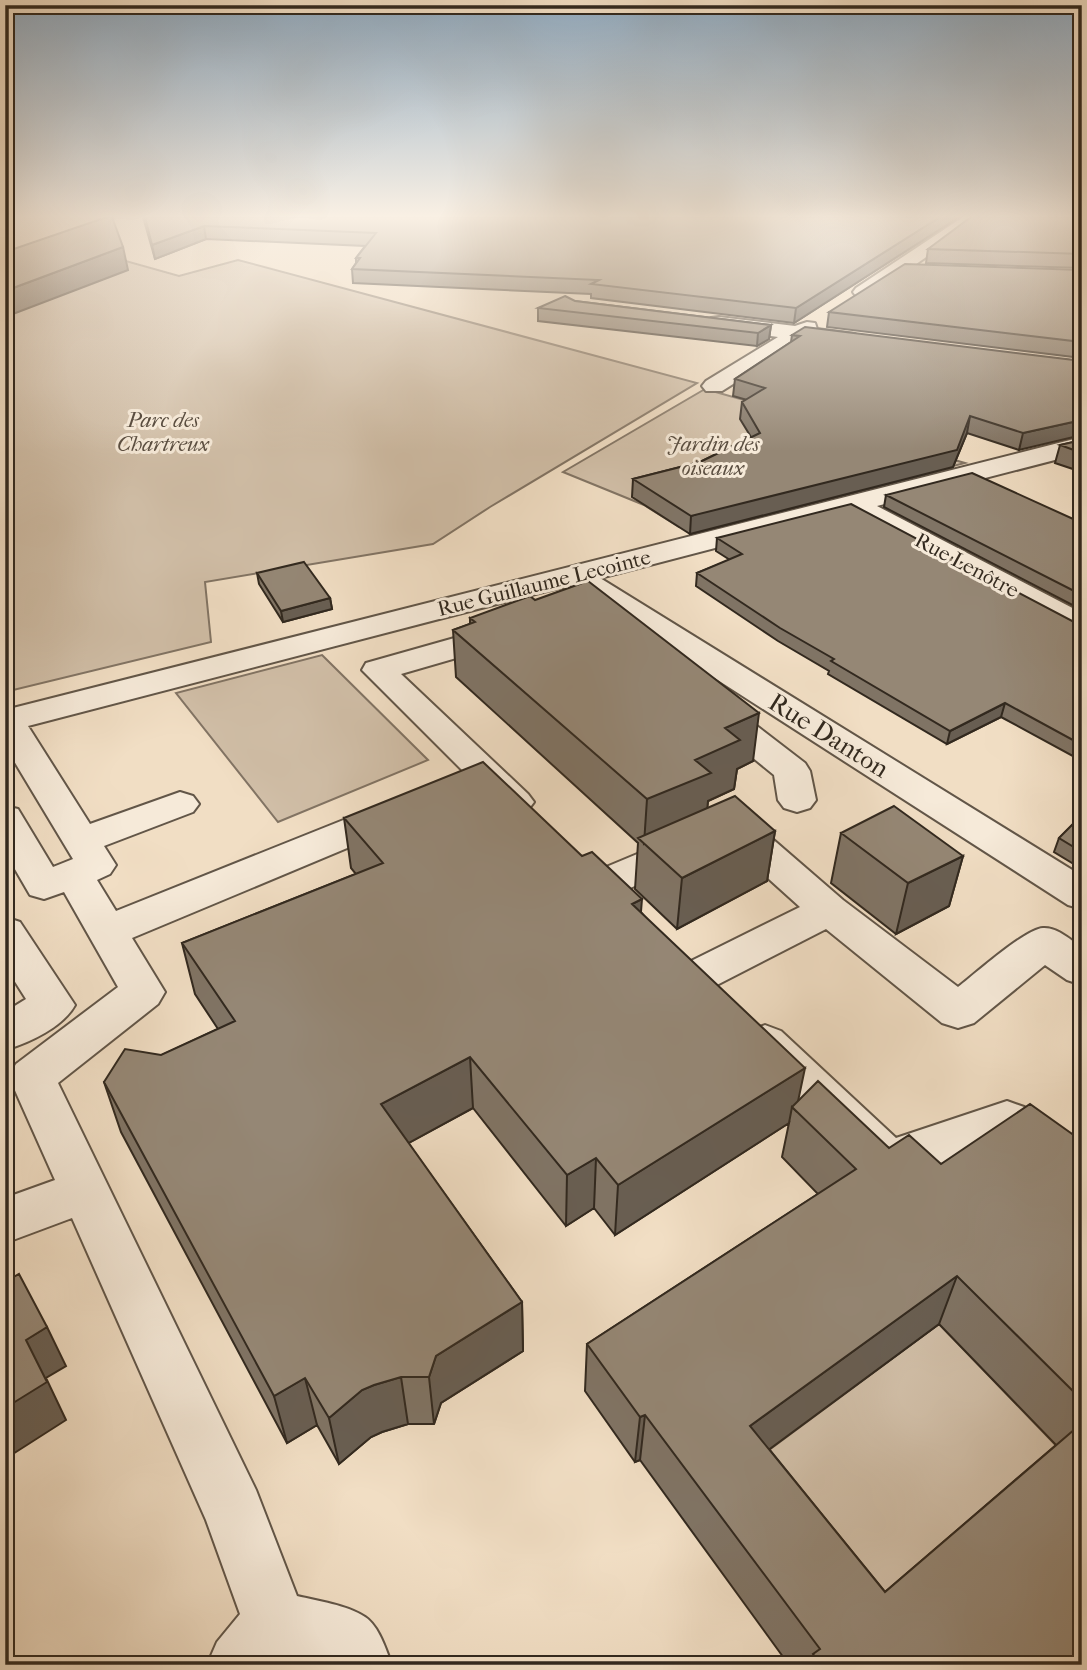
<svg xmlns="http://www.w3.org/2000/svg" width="1087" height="1670" font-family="'IM FELL French Canon',serif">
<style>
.green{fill:#d1bfa8;stroke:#827464;stroke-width:2}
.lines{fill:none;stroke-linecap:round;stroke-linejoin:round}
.minor-casing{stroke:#625648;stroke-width:4}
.minor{fill:#f6ead9;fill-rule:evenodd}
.wall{fill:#807465;stroke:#32291f;stroke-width:2;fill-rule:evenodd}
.shaded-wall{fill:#685e52;stroke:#32291f;stroke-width:2}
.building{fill:#958775;stroke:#32291f;stroke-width:2}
.labels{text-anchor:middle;stroke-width:6;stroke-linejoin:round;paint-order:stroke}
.far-park-label{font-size:21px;font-style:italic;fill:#5a4e41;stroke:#f6ead9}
.far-street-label{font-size:21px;fill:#32291f;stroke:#f6ead9}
.street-label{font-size:26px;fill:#32291f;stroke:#f6ead9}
</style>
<rect width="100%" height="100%" fill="#f1dec4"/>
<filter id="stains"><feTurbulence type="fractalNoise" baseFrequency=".00286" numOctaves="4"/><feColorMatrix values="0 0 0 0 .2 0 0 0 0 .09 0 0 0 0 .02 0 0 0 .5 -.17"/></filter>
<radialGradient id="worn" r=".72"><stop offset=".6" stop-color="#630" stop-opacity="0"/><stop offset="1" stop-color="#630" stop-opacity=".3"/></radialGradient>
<!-- green -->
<path class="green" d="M83,249L179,276L238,260L697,383L490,507L433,544L205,582L211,642L5,692V265Z
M705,389L965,463L796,506L679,527L644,505L563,472Z
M322,655L428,760L278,822L176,693Z
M939,1324L1068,1458L867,1633L730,1479Z"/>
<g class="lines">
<!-- minor casing -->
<g class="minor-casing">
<path id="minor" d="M963,217H984L870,296H856L853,292L856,288Z
M719,317L795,326L807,322L815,323L817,329L855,334L858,339L855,344L847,346L803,340L722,391H706L702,386L706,381L778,337L711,328L708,323L711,318Z
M1082,437V453L877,506L1082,613V635L1071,633L849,513L600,578L1082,876V909L1068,905L570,585L28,726L90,824L180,792L193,796L199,804L193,812L104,846L116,865L110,874L97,880L116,911L381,805L394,802L407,805L413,814L407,823L132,938L165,992L158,1004L58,1083L256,1490L297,1596C318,1601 347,1605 365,1617C379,1626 386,1650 392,1665H207L217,1642L240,1614L206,1520L72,1218L5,1243V1198L55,1180L9,1077L16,1064L118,987L64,892L44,899L30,895L5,852V806L18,809L53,867L73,859L5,746V710Z
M504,624L515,627L520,634L515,641L401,674L528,794L534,802L528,810L515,814L502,810L362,670L366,663Z
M715,700L727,703L805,763L810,771L816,800L810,808L797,812L784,808L778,800L774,775L703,717L698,710L703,703Z
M733,814L747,817L843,900L958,987C975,974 1025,929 1043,928C1057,927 1071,940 1082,948V985L1067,980L1045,965L974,1023L958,1028L942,1023L826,929L711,988L696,993L681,988L674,977L681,966L800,907L729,843L615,895L601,899L587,895L581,885L587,875Z
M5,917L20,922L75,1005C63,1027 29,1043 5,1050V1012L26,999L5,966Z
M765,1025L781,1031L896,1138L1007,1101L1024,1107L1082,1148V1196L1064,1190L1001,1143L888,1182L871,1176L749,1055L742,1043L749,1031Z"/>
</g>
<!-- minor -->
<use href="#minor" class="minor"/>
</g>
<!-- wall -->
<path class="wall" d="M143,217H959L794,323L591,298V294L353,283L352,269L356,263V258L365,246L206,239L155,259Z
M1082,217V268L926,263L928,249Z
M1082,270V358L827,327L829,312Z
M575,301L771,325L769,339L757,346L538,321V308Z
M792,335L1082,361L1019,450L967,433L953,467L690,534L632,497L633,479L700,462L751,437L740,419L742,402L747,400L733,396L735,379L791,342Z
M1082,440V472L1055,463L1060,445Z
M886,495L1082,523V610L884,507Z
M717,538L1074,622L1082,623V761L1001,717L947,744L828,674L829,671L778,641L696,586L697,573L730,560L716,551Z
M257,573L330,598L332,609L283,622L259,584Z
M470,618L753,761L737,769L734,789L708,801L707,808L775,831L767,881L677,929L635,889L638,843L456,677L453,630L470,624Z
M1082,815V869L1054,852L1059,838Z
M344,818L641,912L798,1100L889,1148L941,1164L1082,1141V1665H789L640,1460L635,1462L585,1391L587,1344L818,1194L782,1157L789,1123L615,1235L594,1208L566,1226L473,1108L408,1143L522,1302L523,1351L441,1403L434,1424H408L382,1432L371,1437L339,1464L317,1425L287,1443L121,1132L104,1082L218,1029L195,994L182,943L356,874L351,868ZM939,1324L1056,1445L885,1592L769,1449Z
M841,833L963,856L949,906L896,934L831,883Z"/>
<!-- shaded-wall -->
<path class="shaded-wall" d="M940,217H959L794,323L796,308Z
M204,226L206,239L155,259L152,245Z
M123,247L128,270L5,317V291Z
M771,325L769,339L757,346L758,333Z
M970,416L967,433L953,467L690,534L691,516Z
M1082,420V435L1019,450L1023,433Z
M330,598L332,609L283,622L281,611Z
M1005,703L1001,717L947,744L950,731Z
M759,713L753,761L737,769L734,789L708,801L706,823L644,844L647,799L695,760L725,728Z
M775,831L767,881L677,929L682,878Z
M963,856L949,906L896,934L908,883Z
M642,899L638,949L632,904Z
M470,1057L473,1108L387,1155L381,1104Z
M805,1068L796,1111L792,1107L789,1123L615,1235L618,1185Z
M596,1158L594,1208L566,1226L567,1175Z
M957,1276L939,1324L740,1471L750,1426Z
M522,1302L523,1351L441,1403L434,1424L429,1377L436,1356Z
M47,1327L66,1366L46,1378L66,1420L5,1459V1408L26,1340Z
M401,1377L408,1424L382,1432L371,1437L339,1464L329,1418L362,1390L374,1385Z
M305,1378L317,1425L287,1443L274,1396Z
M645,1415L640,1460L635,1462L640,1417Z"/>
<!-- building -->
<path class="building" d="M107,217H112L123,247L5,291V252Z
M145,217H940L796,308L591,284L599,280L352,269L360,258H356L376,233L204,226L152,245Z
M971,217H1082V254L928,249Z
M905,264L1082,270V342L829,312Z
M565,296L575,301L771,325L758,333L538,308Z
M805,327L1082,361V420L1023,433L970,416L957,450L691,516L633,479L700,462L760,433L742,402L765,388L735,379L800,336L792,335Z
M1082,440V453L1060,445Z
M972,473L1082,523V595L886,495Z
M851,504L1074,622L1082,623V745L1005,703L950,731L831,661L834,659L780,628L697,573L742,554L717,538Z
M304,562L330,598L281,611L257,573Z
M588,581L759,713L725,728L740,740L695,760L711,773L647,799L453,630L475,622L470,618L530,596L535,600Z
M483,762L582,856L592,852L642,899L632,904L805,1068L618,1185L596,1158L567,1175L470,1057L381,1104L522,1302L436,1356L429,1377H401L374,1385L362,1390L329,1418L305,1378L274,1396L104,1082L125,1049L161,1055L235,1021L182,943L383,863L344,818Z
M735,796L775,831L682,878L638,838Z
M894,806L963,856L908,883L841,833Z
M1082,815V852L1059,838Z
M818,1081L889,1148L909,1135L941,1164L1030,1104L1082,1141V1400L957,1276L750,1426L885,1592L1082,1423V1665H821L813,1654L820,1649L645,1415L640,1417L587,1344L856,1169L792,1107Z
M19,1274L47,1327L26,1340L47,1382L5,1408V1282Z"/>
<!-- sky -->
<linearGradient id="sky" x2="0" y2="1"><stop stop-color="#91acc3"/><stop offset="0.48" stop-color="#f9f0e4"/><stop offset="1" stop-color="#f9f0e4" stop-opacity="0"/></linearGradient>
<rect width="1087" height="451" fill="url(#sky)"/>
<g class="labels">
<!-- far-park labels -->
<g class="far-park-label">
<text x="163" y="427">Parc des<tspan x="163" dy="24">Chartreux</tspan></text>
<text x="713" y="451">Jardin des<tspan x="713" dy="24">oiseaux</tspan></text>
</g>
<!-- far-street labels -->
<g class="far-street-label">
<text transform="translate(967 565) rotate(28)" y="7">Rue Lenôtre</text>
<text transform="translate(544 583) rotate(-14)" y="7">Rue Guillaume Lecointe</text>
</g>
<!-- street labels -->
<g class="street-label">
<text transform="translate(829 735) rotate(32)" y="9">Rue Danton</text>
</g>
</g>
<!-- margin -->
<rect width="1087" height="1670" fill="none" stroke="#f1dec4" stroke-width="28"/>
<rect x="7" y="7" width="1073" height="1656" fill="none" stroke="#32291f" stroke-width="3.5"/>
<rect x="14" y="14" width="1059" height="1642" fill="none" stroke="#32291f" stroke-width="2"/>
<rect width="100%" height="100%" filter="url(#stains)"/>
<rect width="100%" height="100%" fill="url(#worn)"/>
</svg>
